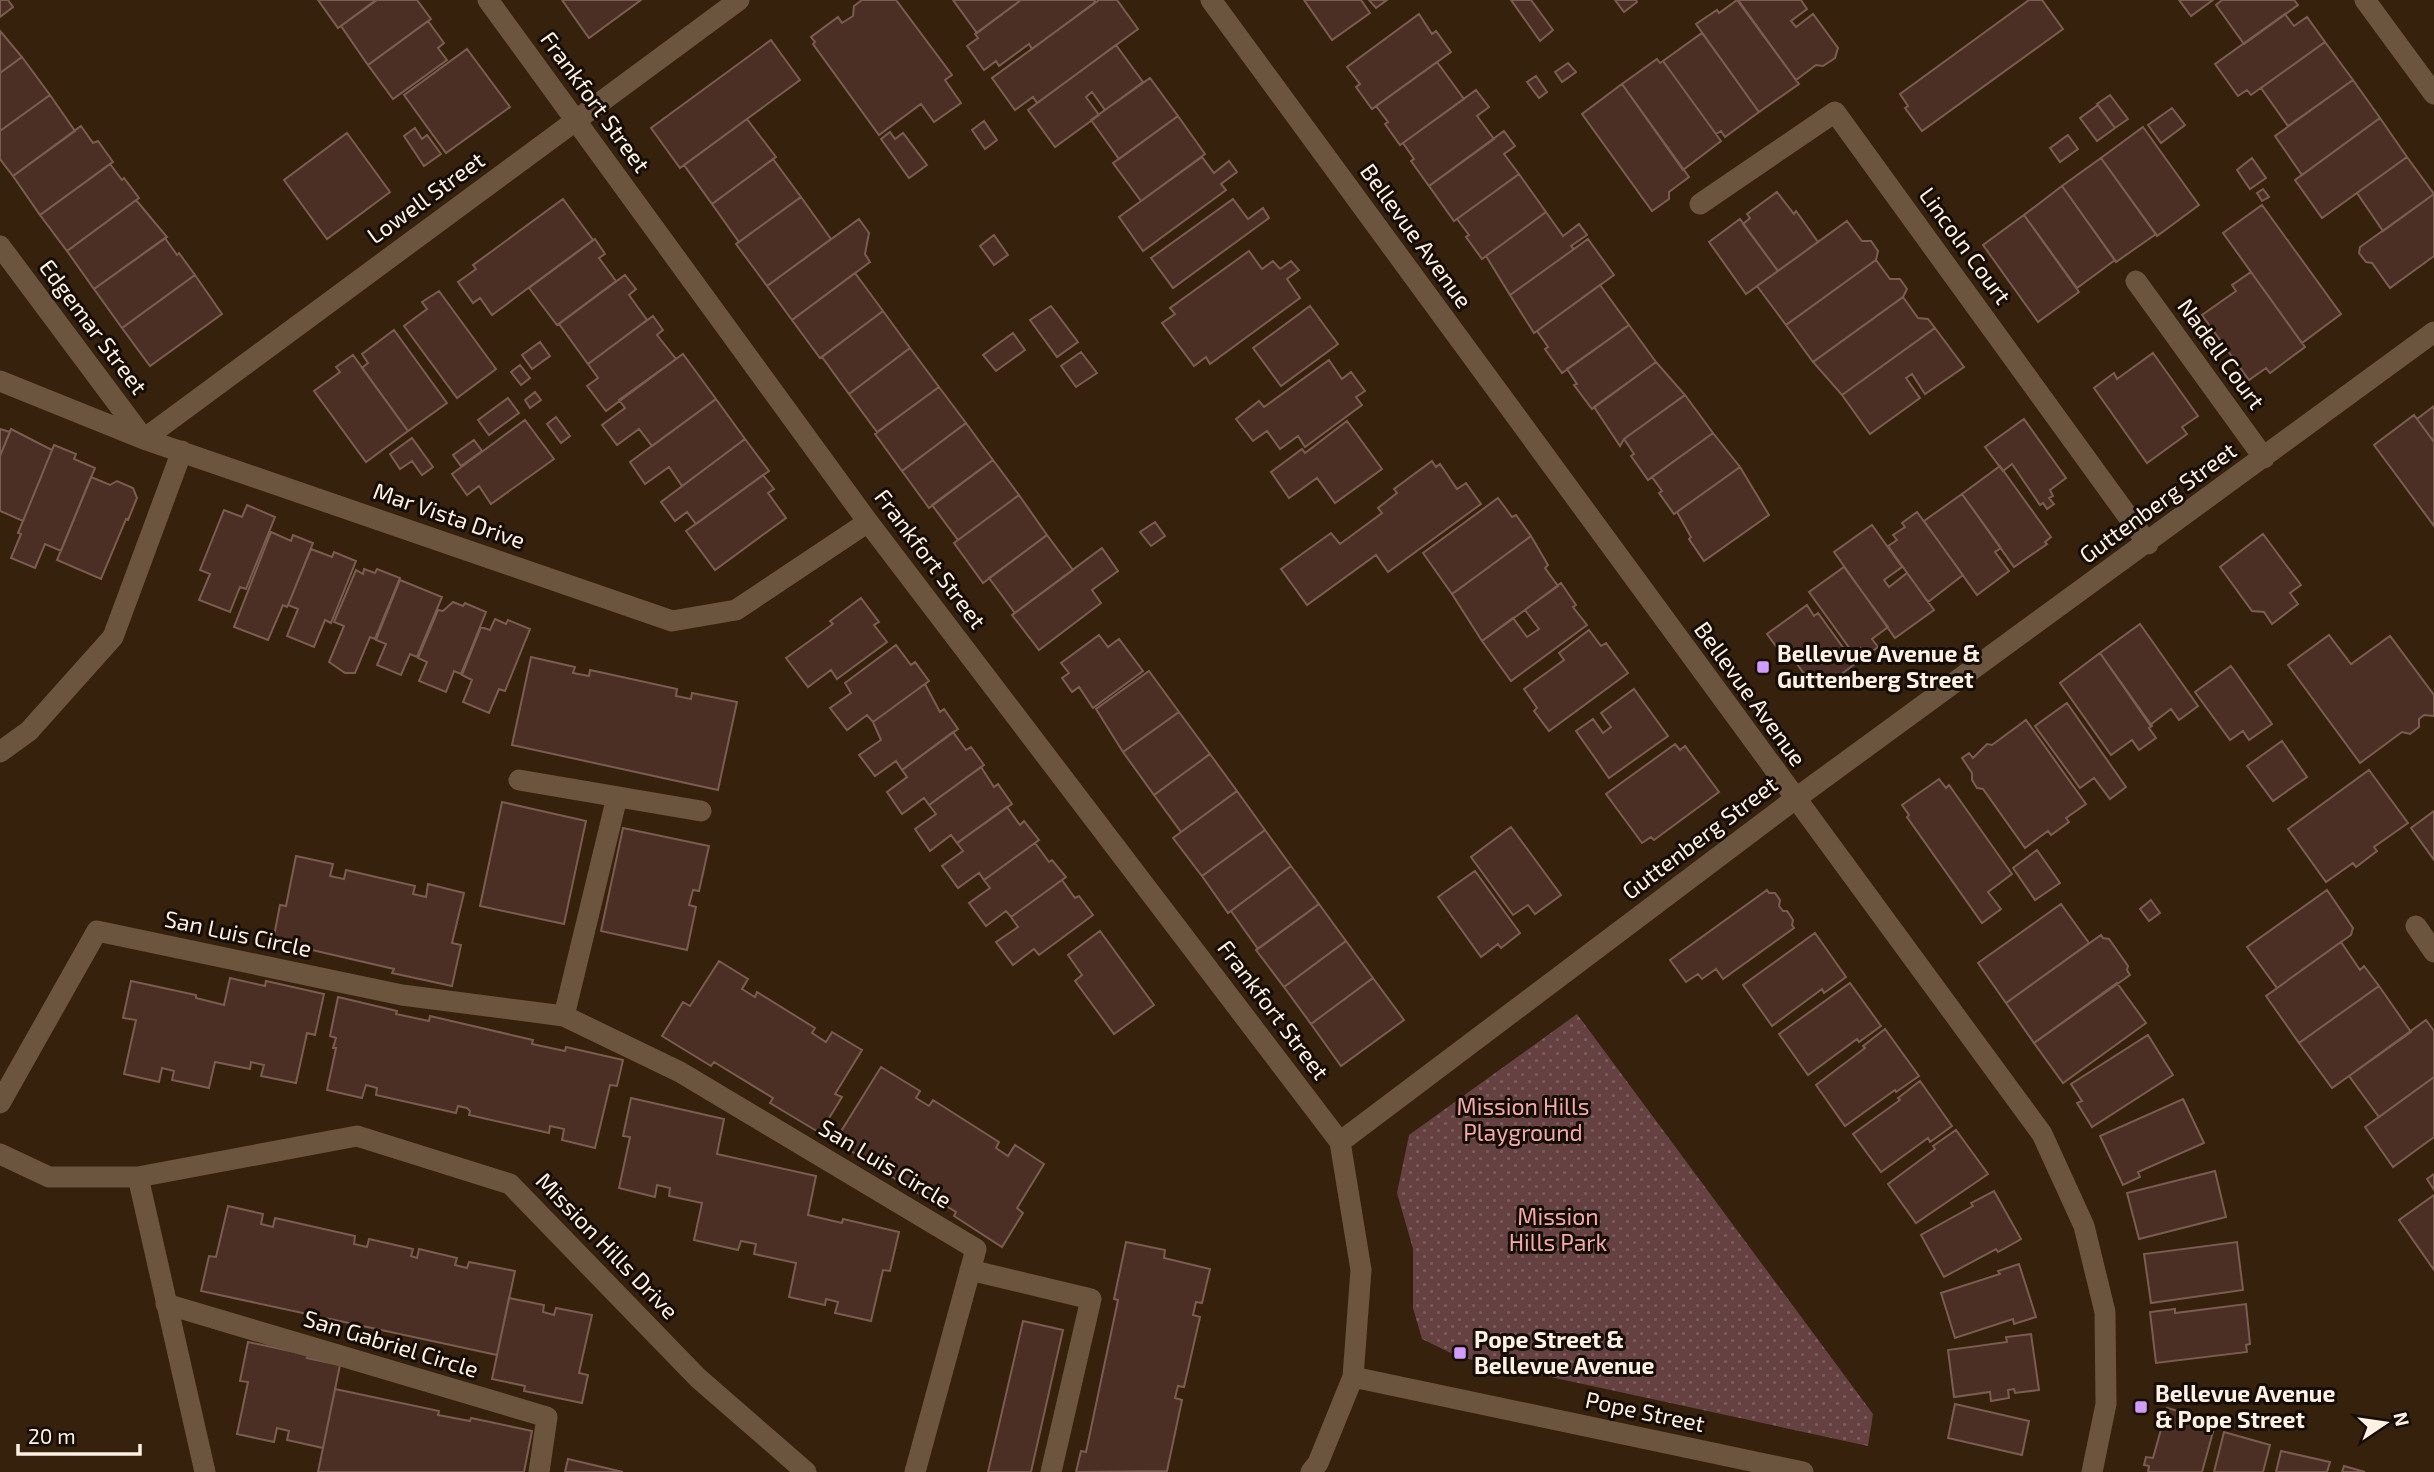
<svg xmlns="http://www.w3.org/2000/svg" width="2434" height="1472" font-family="'Exo 2',sans-serif">
<style>
.park{fill:url(#park-dots)}
.building{fill:#4b2f25;stroke:#7b5c50;stroke-width:2}
.lines{fill:none;stroke-linecap:round;stroke-linejoin:round}
.minor{stroke:#6c553f;stroke-width:21}
.poi-dot{fill:#d09dfe;stroke:#160d05;stroke-width:2.5}
.labels{text-anchor:middle;stroke-width:6;stroke-linejoin:round;paint-order:stroke}
.street-label{font-size:23px;fill:#fff1e4;stroke:#160d05}
.poi-label{font-size:23px;font-weight:bold;fill:#fff1e4;stroke:#160d05;text-anchor:start}
.park-label{font-size:23px;fill:#f4aaab;stroke:#160d05}
</style>
<defs>
<pattern id="park-dots" width="8" height="8" patternUnits="userSpaceOnUse" patternTransform="scale(1.75)"><rect width="8" height="8" fill="#654142"/><path d="M2 2h.1M6 6h.1" fill="none" stroke="#7c5d5d" stroke-width="1.8" stroke-linecap="round"/></pattern>
</defs>
<rect width="100%" height="100%" fill="#35210c"/>
<!-- park -->
<path class="park" d="M1577,1014L1873,1414L1868,1446L1459,1357L1422,1339L1413,1308V1249L1397,1193L1409,1135Z"/>
<!-- building -->
<path class="building" d="M0,0H8L13,7L0,17Z
M318,0H376L338,28Z
M377,0H417L431,19L368,65L341,26Z
M562,0H641L589,38Z
M862,0H896L952,75L945,80L961,103L934,122L921,104L879,135L813,44L815,42L811,37L838,17L842,23L853,16L854,6Z
M953,0H1021L977,33Z
M1021,0H1095L1094,3L1032,49L1029,44L999,66L996,61L984,70L967,46L978,38L975,34Z
M1099,0H1117L1138,29L1037,103L1033,97L1015,110L992,78Z
M1304,0H1361L1370,13L1332,40Z
M1369,0H1387L1376,8Z
M1511,0H1531L1553,30L1540,41Z
M1615,0H1636L1637,2L1624,12Z
M1737,0L1799,84L1759,112L1696,24L1717,10L1719,13Z
M1738,0H1801L1807,9L1791,21L1796,27L1813,14L1838,48L1835,58L1823,66L1816,65L1796,80Z
M2029,0H2042L2063,29L1922,131L1905,108L1908,106L1900,94Z
M2179,0H2213L2191,16Z
M2222,0H2294L2298,5L2244,44L2216,5Z
M1419,14L1432,34L1436,31L1451,52L1372,109L1356,87L1360,84L1347,67Z
M2285,14L2294,26L2307,17L2325,42L2251,95L2247,90L2238,96L2215,64Z
M428,21L444,43L438,48L447,60L393,99L368,65Z
M0,31L22,57L0,73Z
M1702,33L1759,112L1725,137L1721,131L1716,134L1663,61Z
M771,40L800,80L680,168L651,128Z
M2325,42L2353,80L2288,126L2261,88Z
M1116,45L1143,82L1105,110L1092,92L1086,97L1099,115L1055,147L1028,110Z
M467,49L510,107L446,153L404,95Z
M22,57L50,95L0,131V73Z
M1657,59L1660,63L1663,61L1721,141L1683,170L1622,84Z
M1437,62L1464,99L1400,145L1385,124L1388,122L1376,106Z
M1568,63L1576,72L1562,82L1555,72Z
M1536,76L1547,92L1539,98L1527,82Z
M1150,78L1178,116L1119,159L1091,120Z
M2353,80L2380,118L2302,175L2275,136Z
M1622,84L1689,177L1669,192V199L1652,211L1582,114Z
M1476,90L1489,107L1477,116L1494,139L1429,186L1411,161L1414,159L1403,143Z
M50,95L75,131L13,176L0,159V131Z
M2110,95L2128,119L2115,128L2097,104Z
M2098,105L2115,128L2097,141L2080,118Z
M2172,108L2185,125L2161,143L2148,125Z
M1178,116L1205,154L1141,201L1113,163Z
M2380,118L2407,157L2322,218L2295,180Z
M747,119L776,157L712,204L684,165Z
M984,121L997,140L985,149L972,130Z
M81,126L93,143L98,141L113,162L40,215L13,176Z
M2143,127L2199,205L2157,236L2101,158Z
M415,128L422,139L427,135L441,154L424,166L404,136Z
M1504,131L1515,146L1504,154L1519,174L1454,221L1429,186Z
M890,132L895,139L903,133L927,165L909,178L881,139Z
M347,133L390,192L327,239L284,180Z
M2068,135L2078,149L2060,162L2050,148Z
M1202,157L1214,173L1229,161L1237,172L1221,184L1226,190L1143,251L1119,217Z
M2407,157L2434,194L2383,231L2357,193Z
M2101,158L2156,234L2116,262L2062,186Z
M2252,158L2266,178L2250,189L2237,170Z
M773,159L801,197L739,242L712,204Z
M110,164L122,180L124,178L139,198L67,251L40,215Z
M1519,174L1546,212L1482,259L1466,237L1469,235L1457,219Z
M2062,186L2115,260L2077,288L2024,215Z
M2263,189L2269,197L2262,201L2257,193Z
M1777,192L1794,214L1796,211L1818,242L1778,271L1743,224L1750,218L1747,214Z
M2434,194V256L2390,288L2372,263L2366,262L2359,253L2360,247Z
M801,197L831,239L767,286L736,244Z
M563,199L593,240L492,315L480,298L473,303L458,282L476,269L473,265Z
M1233,199L1248,219L1263,208L1269,218L1173,288L1151,258Z
M136,200L167,237L94,289L67,251Z
M2262,205L2341,314L2302,343L2223,233Z
M1546,212L1563,236L1579,224L1587,235L1571,246L1574,249L1510,295L1486,256Z
M2024,215L2079,292L2038,322L1983,245Z
M859,219L869,233L865,254L870,262L792,320L767,286Z
M1740,219L1778,271L1746,294L1709,242Z
M1847,221L1862,241H1871L1878,251L1876,260L1786,325L1757,286Z
M994,235L1008,255L994,265L980,246Z
M165,238L177,255L179,253L195,275L122,328L94,289Z
M595,239L605,254L599,258L616,281L557,325L529,288Z
M1588,239L1614,275L1534,333L1510,295Z
M1249,251L1262,269L1273,261L1280,269L1291,261L1299,270L1287,279L1300,298L1210,364L1206,357L1194,366L1162,323L1175,314L1170,308Z
M1876,260L1890,279H1900L1907,289L1903,297L1813,362L1786,325Z
M2251,272L2305,347L2270,373L2266,368L2249,380L2202,315L2236,291L2232,285Z
M855,273L883,311L820,358L792,320Z
M195,275L222,314L150,366L122,328Z
M625,275L636,289L629,295L647,320L588,364L559,324Z
M1600,285L1629,325L1562,373L1545,349L1548,347L1537,331Z
M439,291L496,369L457,398L404,326L427,309L422,302Z
M1903,297L1918,318L1928,319L1935,328L1842,395L1813,362Z
M1051,306L1078,342L1057,357L1030,320Z
M1310,306L1338,344L1281,386L1253,348Z
M883,311L910,348L849,394L822,357Z
M653,316L663,330L657,335L676,359L606,411L587,386L598,378L588,364Z
M1629,325L1656,362L1592,409L1574,385L1577,384L1567,369Z
M1935,328L1964,367L1925,394L1912,374L1906,378L1920,398L1870,434L1842,395Z
M394,330L447,403L408,431L362,368L368,363L362,354Z
M1013,333L1025,350L996,371L983,355Z
M540,342L550,356L532,369L522,355Z
M910,348L939,387L877,432L849,394Z
M1081,352L1097,373L1076,387L1061,366Z
M2153,353L2198,416L2182,427L2187,434L2147,463L2094,388L2114,373L2117,379Z
M683,354L716,399L652,446L639,429L617,445L602,425L625,408L619,400Z
M353,355L408,431L366,462L314,391L340,372L336,367Z
M1329,360L1342,379L1351,372L1365,391L1356,397L1362,405L1305,447L1298,436L1280,449L1267,431L1253,441L1236,419L1259,401L1264,407Z
M1656,362L1685,395L1624,439L1620,446L1594,407Z
M520,365L530,378L521,385L511,372Z
M939,387L966,423L902,471L875,434Z
M535,392L541,400L530,408L525,400Z
M1685,395L1713,433L1648,480L1631,456L1634,454L1624,439Z
M508,398L519,413L489,435L478,420Z
M716,399L745,439L682,486L669,467L645,484L630,462Z
M2434,406V442L2417,419Z
M2414,415L2434,442V526L2374,445Z
M556,417L570,436L561,443L547,424Z
M2024,419L2066,478L2050,490L2053,496L2049,498L2054,504L2047,509L2043,503L2040,505L2012,464L2003,471L1985,447Z
M525,420L554,459L491,504L479,486L467,495L452,474Z
M1347,421L1382,469L1335,503L1317,478L1289,498L1271,472L1302,449L1305,453Z
M966,423L993,460L929,508L902,471Z
M0,429L10,432L0,456Z
M11,429L52,450L23,521L0,511V456Z
M1713,433L1740,467L1674,514L1659,493L1662,491L1652,477Z
M412,438L433,467L422,475L412,461L400,469L390,454Z
M745,439L769,471L696,524L687,512L675,521L661,502Z
M474,440L482,451L461,466L453,455Z
M54,445L76,454L74,459L95,468L61,551L45,544L35,568L11,558L21,534L18,533Z
M993,460L1019,495L958,540L932,505Z
M1432,461L1436,467L1440,464L1457,489L1466,483L1481,504L1388,572L1376,555L1307,605L1281,569L1331,533L1340,544L1382,513L1378,508L1397,493L1394,489Z
M2000,466L2051,537L2045,542L2047,544L2014,567L1962,494Z
M1740,467L1769,515L1704,561L1689,539L1691,537L1677,512Z
M763,475L774,489L768,493L786,518L715,570L686,531Z
M91,477L110,485L117,481L133,488L137,498L128,520L126,519L101,579L57,560Z
M1962,494L2001,548L1995,552L2009,571L1977,595L1924,521Z
M1019,495L1047,535L983,583L954,543Z
M1498,498L1512,517L1516,515L1531,536L1452,594L1423,553Z
M247,505L275,517L246,589L240,587L230,612L199,600L210,574L200,570L224,510L242,517Z
M1917,512L1963,575L1928,602L1888,546L1897,540L1893,535L1905,527L1902,523Z
M1155,522L1165,536L1151,546L1140,532Z
M1872,525L1902,567L1884,580L1889,587L1907,573L1934,610L1895,638L1834,552Z
M271,532L291,541L293,535L313,543L288,605L287,607L283,605L268,640L234,627Z
M2263,534L2301,585L2290,593L2298,604L2272,624L2264,612L2252,611L2220,567Z
M1047,535L1073,570L1015,613L989,578Z
M1531,536L1548,565L1545,568L1558,586L1482,641L1452,594Z
M1102,548L1118,571L1092,590L1101,603L1039,650L1012,615Z
M311,549L332,557L334,552L356,561L331,623L325,620L314,647L287,636L298,609L288,605Z
M1844,567L1888,627L1872,639L1878,647L1866,656L1860,648L1853,653L1809,592Z
M364,569L375,573L377,569L400,578L375,639L370,637L355,673H345L329,662L344,626L334,622L356,570L363,574Z
M400,580L442,597L417,657L410,654L401,675L377,665L386,644L376,640Z
M1561,583L1576,605L1573,607L1587,625L1511,681L1482,641L1513,618L1527,637L1539,629L1525,610Z
M861,598L879,622L874,625L887,642L837,679L831,670L808,687L786,658L833,624L830,621Z
M453,602L463,606L465,603L486,612L461,674L454,671L446,692L419,681L427,662L418,658L438,610L443,611Z
M1807,605L1814,616L1818,613L1855,664L1833,680L1830,674L1813,686L1783,645L1778,649L1767,634Z
M495,619L506,624L508,620L530,629L505,691L499,689L489,713L463,702L472,680L462,675L481,627L490,630Z
M2140,624L2198,706L2179,720L2171,709L2150,725L2100,653Z
M1589,630L1601,646L1606,643L1628,673L1549,731L1534,711L1537,708L1524,689L1564,660L1559,653Z
M1099,635L1108,647L1119,639L1143,671L1093,708L1079,687L1072,692L1062,678L1069,673L1061,663Z
M2329,635L2351,664L2390,636L2434,695V716L2424,715L2419,719V727L2410,734L2402,732L2360,763L2288,665Z
M896,645L911,665L915,662L929,681L873,722L867,715L847,730L830,708L851,693L845,683Z
M2100,653L2152,726L2149,728L2156,738L2139,750L2132,740L2111,755L2060,683Z
M531,657L575,667L573,673L589,676L590,670L677,689L676,696L691,699L692,693L737,702L718,790L512,745Z
M2231,666L2272,724L2249,740L2243,731L2230,740L2195,692Z
M1149,671L1179,712L1123,752L1096,709Z
M925,684L940,712L944,709L958,729L902,770L896,761L875,776L859,755L881,740L873,722Z
M1634,689L1668,736L1609,778L1576,731L1593,719L1603,733L1611,727L1601,713Z
M2067,703L2126,787L2110,799L2094,778L2080,788L2035,726Z
M1179,712L1210,754L1154,795L1123,752Z
M2026,720L2086,804L2066,818L2069,822L2051,835L2048,831L2025,848L1983,789L1977,788L1972,780V773L1962,758L1969,753L1973,758L1987,744L1992,745Z
M953,732L966,750L971,747L984,765L929,805L924,798L902,814L887,792L907,777L902,770Z
M2282,741L2307,777L2273,801L2247,766Z
M1675,744L1680,750L1685,746L1719,792L1654,840L1651,837L1642,843L1606,794Z
M1210,754L1237,791L1181,832L1154,795Z
M981,767L994,787L998,784L1012,804L957,843L951,835L930,851L915,829L936,814L929,805Z
M2369,770L2408,823L2374,847L2377,851L2356,867L2353,863L2326,882L2288,829Z
M1939,779L1946,788L1949,785L2012,874L1988,892L2001,909L1982,923L1907,817L1909,815L1902,805Z
M1237,791L1265,830L1202,876L1173,838Z
M502,802L586,821L564,924L480,906Z
M1007,807L1020,825L1024,821L1039,840L984,880L979,873L958,888L942,866L963,851L957,843Z
M2434,811V860L2411,828Z
M1511,827L1561,895L1535,914L1528,905L1513,915L1471,857Z
M623,828L709,846L699,891L693,890L689,905L696,907L687,950L601,931Z
M1265,830L1291,866L1228,913L1202,876Z
M1035,843L1049,862L1052,860L1066,877L1011,917L1006,911L986,926L969,903L990,888L984,880Z
M2037,850L2060,883L2035,900L2013,868Z
M296,856L333,864L330,876L344,879L346,870L415,886L413,894L426,897L428,884L464,893L452,943L461,945L452,986L392,973L394,969L273,941L280,905L286,906Z
M1291,866L1319,904L1258,949L1231,911Z
M1475,871L1520,933L1501,948L1498,944L1481,957L1438,897Z
M1062,880L1075,898L1079,896L1093,915L1039,955L1034,949L1013,965L996,942L1018,927L1011,917Z
M1767,890L1769,893H1775L1780,900L1779,906L1783,911H1787L1793,920L1792,925L1794,928L1723,979L1716,969L1702,979L1698,974L1686,982L1670,960Z
M2327,890L2353,928L2351,935L2277,988L2247,947Z
M2151,900L2160,913L2149,921L2140,909Z
M1319,904L1346,941L1284,987L1256,950Z
M2061,904L2089,943L2006,1003L1978,963Z
M1100,931L1154,1005L1114,1034L1075,981L1082,975L1068,955Z
M1815,933L1846,977L1824,993L1822,989L1772,1026L1743,985Z
M2101,935L2103,938L2109,939L2128,966L2127,970L2130,975L2034,1043L2006,1003Z
M1346,941L1373,978L1311,1024L1284,987Z
M2341,942L2360,970L2364,966L2379,986L2299,1043L2266,996Z
M719,961L748,979L742,989L755,997L757,992L815,1028L812,1033L826,1042L832,1032L862,1050L835,1094L842,1097L820,1133L770,1103L773,1098L714,1062L711,1066L662,1036L683,1002L690,1006Z
M230,978L265,986L266,981L324,994L315,1035L307,1033L296,1083L261,1076L264,1065L251,1062L250,1069L215,1062L209,1088L172,1080L174,1071L162,1068L159,1082L124,1074L136,1020L123,1018L131,981L196,995V998L224,1005Z
M1373,978L1404,1020L1341,1066L1311,1024Z
M1850,983L1881,1026L1859,1042L1857,1039L1808,1075L1779,1034Z
M2117,983L2146,1023L2063,1083L2034,1043Z
M2379,986L2411,1032L2332,1088L2299,1043Z
M338,997L397,1011L396,1014L429,1021L430,1016L533,1040L532,1044L565,1051L566,1047L623,1060L617,1086L610,1085L595,1148L562,1140L564,1129L550,1126L549,1133L469,1115L470,1111L467,1108L458,1106L456,1113L376,1095L377,1088L366,1085L362,1098L327,1090L336,1048H333L336,1038L330,1036Z
M2426,1020L2434,1031V1077L2379,1117L2349,1076Z
M1885,1029L1919,1076L1896,1092L1895,1090L1845,1126L1816,1085L1865,1048L1863,1046Z
M2148,1035L2173,1075L2092,1127L2077,1103L2082,1101L2071,1084Z
M881,1067L920,1091L916,1098L929,1106L933,1100L999,1142L996,1148L1008,1156L1015,1145L1044,1164L1017,1208L1023,1213L1002,1247L954,1216L956,1212L926,1194L924,1197L835,1141Z
M2434,1077V1137L2393,1167L2365,1127Z
M1920,1081L1952,1126L1930,1142L1928,1138L1881,1172L1853,1134L1900,1100L1898,1098Z
M631,1098L724,1119L717,1154L816,1176L808,1215L842,1223L843,1219L899,1232L890,1271L883,1270L871,1321L835,1313L838,1302L826,1299L825,1305L789,1297L796,1263L754,1254L756,1244L741,1241L738,1250L694,1240L702,1203L669,1196L670,1188L657,1185L655,1197L619,1188L630,1137L623,1136Z
M2183,1099L2204,1143L2138,1172L2140,1177L2123,1185L2100,1136Z
M1956,1130L1988,1174L1916,1223L1888,1184L1935,1149L1933,1146Z
M2215,1171L2226,1217L2139,1239L2127,1193Z
M2434,1174V1190L2427,1179Z
M1994,1191L2021,1239L1998,1252L1996,1249L1944,1277L1921,1235L1973,1206L1971,1203Z
M2434,1195V1270L2399,1220Z
M228,1206L263,1214L261,1224L273,1227L275,1218L355,1236L354,1244L367,1247L369,1239L413,1249L411,1256L417,1258L419,1249L457,1258L455,1265L467,1268L469,1262L515,1271L497,1355L201,1291L209,1256L216,1257Z
M1126,1242L1165,1250L1164,1258L1210,1269L1202,1303L1196,1302L1193,1315L1200,1317L1184,1387L1178,1386L1175,1398L1182,1400L1167,1471L1076,1472L1081,1451L1086,1452L1118,1300L1114,1299Z
M2237,1242L2243,1290L2151,1303L2144,1254Z
M2019,1264L2036,1317L2014,1324L2013,1319L1955,1338L1941,1293L2000,1274L1998,1271Z
M509,1298L544,1305L543,1312L554,1315L556,1308L592,1315L579,1373L588,1375L582,1403L524,1391L525,1386L492,1379Z
M2246,1304L2250,1344L2246,1345L2247,1352L2156,1363L2150,1312L2175,1309V1313Z
M1023,1321L1063,1330L1031,1472H988Z
M2031,1334L2039,1390L2015,1393L2014,1389L2008,1390L2009,1398L1991,1401L1990,1392L1954,1397L1948,1350L2007,1342L2006,1337Z
M248,1342L309,1355L307,1358L340,1365L323,1448L287,1440L289,1431L277,1428L274,1442L237,1434L248,1382L240,1381Z
M335,1389L439,1411L438,1415L470,1421L471,1418L532,1431L524,1472H318Z
M1955,1404L2029,1421L2022,1455L1948,1438Z
M2167,1408L2216,1421L2202,1472H2148L2149,1466L2144,1465L2146,1457L2153,1458Z
M2224,1432L2270,1445L2263,1472H2214Z
M2281,1451L2330,1462L2327,1472H2276Z
M568,1459L623,1472H565Z
M2344,1466L2365,1472H2342Z"/>
<g class="lines">
<!-- minor -->
<path class="minor" d="M488,0L868,522L1340,1142L1361,1270L1353,1377L1318,1463L1311,1472
M1211,0L2042,1134L2084,1226L2105,1312L2106,1404L2092,1472
M2365,0L2434,94
M1700,204L1835,112L2148,544
M0,246L144,439L739,0
M2136,281L2264,458
M0,381L144,439L672,621L736,610L868,522
M0,752L29,731L113,637L182,451
M519,780L701,811
M2416,926L2434,952
M564,1016L617,797
M0,1103L97,931L402,995L564,1016L680,1072L976,1249L915,1472
M1340,1142L1795,799L2434,332
M0,1154L49,1177H138L357,1136L510,1184L698,1378L806,1472
M138,1177L205,1472
M970,1270L1091,1299L1051,1472
M166,1304L547,1417L539,1472
M1353,1377L1803,1472"/>
</g>
<!-- markers -->
<g class="poi-dot">
<rect x="1756" y="660" width="14" height="14" rx="3.5"/>
<rect x="1453" y="1346" width="14" height="14" rx="3.5"/>
<rect x="2134" y="1400" width="14" height="14" rx="3.5"/>
</g>
<g class="labels">
<!-- street labels -->
<g class="street-label">
<text transform="translate(595 102) rotate(54)" y="8">Frankfort Street</text>
<text transform="translate(426 198) rotate(-36)" y="8">Lowell Street</text>
<text transform="translate(1416 236) rotate(54)" y="8">Bellevue Avenue</text>
<text transform="translate(1965 246) rotate(54)" y="8">Lincoln Court</text>
<text transform="translate(93 327) rotate(53)" y="8">Edgemar Street</text>
<text transform="translate(2221 354) rotate(54)" y="8">Nadell Court</text>
<text transform="translate(2158 503) rotate(-36)" y="8">Guttenberg Street</text>
<text transform="translate(449 516) rotate(19)" y="8">Mar Vista Drive</text>
<text transform="translate(930 559) rotate(53)" y="8">Frankfort Street</text>
<text transform="translate(1750 694) rotate(54)" y="8">Bellevue Avenue</text>
<text transform="translate(1700 838) rotate(-37)" y="8">Guttenberg Street</text>
<text transform="translate(238 934) rotate(12)" y="8">San Luis Circle</text>
<text transform="translate(1273 1010) rotate(53)" y="8">Frankfort Street</text>
<text transform="translate(885 1164) rotate(31)" y="8">San Luis Circle</text>
<text transform="translate(607 1246) rotate(46)" y="8">Mission Hills Drive</text>
<text transform="translate(391 1344) rotate(17)" y="8">San Gabriel Circle</text>
<text transform="translate(1645 1412) rotate(12)" y="8">Pope Street</text>
</g>
<!-- poi labels -->
<g class="poi-label">
<text x="1777" y="662">Bellevue Avenue &amp;<tspan x="1777" dy="26">Guttenberg Street</tspan></text>
<text x="1474" y="1348">Pope Street &amp;<tspan x="1474" dy="26">Bellevue Avenue</tspan></text>
<text x="2155" y="1402">Bellevue Avenue<tspan x="2155" dy="26">&amp; Pope Street</tspan></text>
</g>
<!-- park labels -->
<g class="park-label">
<text x="1523" y="1115">Mission Hills<tspan x="1523" dy="26">Playground</tspan></text>
<text x="1558" y="1225">Mission<tspan x="1558" dy="26">Hills Park</tspan></text>
</g>
</g>
<!-- north arrow -->
<g transform="translate(2385 1423) rotate(77)" stroke="#160d05" stroke-width="5" paint-order="stroke">
<path d="M0-5L12 26L0 18L-12 26Z" fill="#fff1e4"/>
<text y="-10" font-size="19" font-weight="bold" text-anchor="middle" fill="#fff1e4">N</text>
</g>
<!-- scale -->
<path d="M18 1444v10h122v-10" fill="none" stroke="#fff1e4" stroke-width="3.5"/>
<text x="28" y="1444" font-size="21" fill="#fff1e4" stroke="#160d05" stroke-width="5" paint-order="stroke">20 m</text>
</svg>
